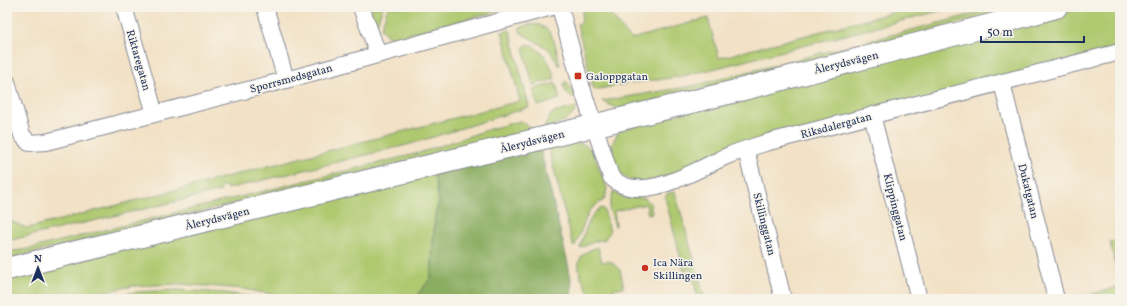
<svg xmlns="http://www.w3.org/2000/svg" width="1127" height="306" font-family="Vollkorn,serif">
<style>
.green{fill:#afc96f;stroke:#657c66}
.forest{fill:#8bad62;stroke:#536e60}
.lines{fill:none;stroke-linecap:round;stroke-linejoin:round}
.street-casing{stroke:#868892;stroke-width:18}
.secondary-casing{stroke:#868892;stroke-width:24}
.street{stroke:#fff;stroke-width:16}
.secondary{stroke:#fff;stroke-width:22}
.poi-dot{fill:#c8321e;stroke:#f7f3e8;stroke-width:1.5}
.labels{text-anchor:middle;stroke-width:3;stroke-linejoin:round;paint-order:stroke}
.street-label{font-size:11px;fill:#1b2f5e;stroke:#f7f3e8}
.poi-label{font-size:11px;fill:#1b2f5e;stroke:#f7f3e8;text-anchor:start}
</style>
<rect width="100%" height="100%" fill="#f7f3e8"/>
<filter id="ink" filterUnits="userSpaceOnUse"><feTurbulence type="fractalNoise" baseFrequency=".025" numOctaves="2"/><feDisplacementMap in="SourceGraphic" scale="8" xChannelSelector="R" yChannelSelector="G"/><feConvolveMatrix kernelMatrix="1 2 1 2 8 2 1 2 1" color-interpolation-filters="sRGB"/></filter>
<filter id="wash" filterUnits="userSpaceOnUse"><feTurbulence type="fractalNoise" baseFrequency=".012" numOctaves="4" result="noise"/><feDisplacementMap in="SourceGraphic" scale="16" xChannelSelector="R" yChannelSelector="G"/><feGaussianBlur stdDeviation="0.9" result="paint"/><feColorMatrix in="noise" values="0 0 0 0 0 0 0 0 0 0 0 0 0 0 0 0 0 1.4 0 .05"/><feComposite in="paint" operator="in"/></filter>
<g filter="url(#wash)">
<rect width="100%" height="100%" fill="#f2e1c5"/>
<!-- green -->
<path class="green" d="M368,7H383L376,26Z
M388,7H500L503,10L393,38L387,36L381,28Z
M583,7H604L631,39L708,18L719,58L914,7H955L709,70L678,77L631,83V81L625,82V84L594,90L577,24L581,23Z
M1001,7H1021L628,108H616L602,101L693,86Z
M1087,7H1120V46L645,182C638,181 630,181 623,176C619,173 617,168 615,163C610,149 611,140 622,129Z
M531,24C555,24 555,47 560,65H558L549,49L521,33L519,28Z
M510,30L529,107L411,144L227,189L226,186L220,187L221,191L7,241V220L27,228L52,222L520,101L502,32Z
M528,44C545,51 550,62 555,79L533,85L523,48Z
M566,81L576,96L572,97L567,94L563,85Z
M556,83L560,99L538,106L533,89Z
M577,107C572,121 556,124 544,128L552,113Z
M520,121L535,130L7,259V252L28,249L419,153L490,129Z
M573,141L587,146L593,152L607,188L605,199L592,208L588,213L575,246H573L548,146Z
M434,174L439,202L435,214L431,278L414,299H296L244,289L179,284L133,286L66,299H7V278Z
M613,192L623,197L645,198L650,203L652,213L648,214L646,204L614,211L616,226H615L609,208Z
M675,192L705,299H698L691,269L684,271L665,197L668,193Z
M601,208L604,209L610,232L604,240L596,241L580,248C584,234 588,215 601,208Z
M1120,240V283L1110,242Z
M598,247L602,262L610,261L620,270L624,287L613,289L616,299H592C581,278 566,256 598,247Z
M1120,286V294L1101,299H1076Z
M178,290L226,293L264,299H99L135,292Z"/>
<!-- forest -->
<path class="forest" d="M540,148L569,268L572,286L571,299H414L431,278L435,214L439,202L434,174Z"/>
</g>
<g filter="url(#ink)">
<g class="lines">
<!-- street casing -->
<g class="street-casing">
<path id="street" d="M124,7L155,114
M265,7L286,80
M361,7L378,54
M560,7L581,85L611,177C640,207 697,169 727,156C739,151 752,147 765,143L1120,52
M7,82L22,135L29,143L46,142L286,80L552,7
M1002,83L1056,299
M872,115L919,299
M746,150L783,299"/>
</g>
<!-- secondary casing -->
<g class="secondary-casing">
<path id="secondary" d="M7,269L732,92L999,23L1056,7"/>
</g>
<!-- street -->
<use href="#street" class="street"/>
<!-- secondary -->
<use href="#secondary" class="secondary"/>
</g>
</g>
<!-- markers -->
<g class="poi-dot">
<rect x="574" y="72" width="8" height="8" rx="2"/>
<circle cx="645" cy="268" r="4"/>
</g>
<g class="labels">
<!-- street labels -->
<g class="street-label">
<text transform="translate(139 60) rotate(74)" y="4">Riktaregatan</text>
<text transform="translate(846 62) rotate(-14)" y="4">Ålerydsvägen</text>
<text transform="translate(291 78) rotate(-15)" y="4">Sporrsmedsgatan</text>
<text transform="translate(836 125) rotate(-15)" y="4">Riksdalergatan</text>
<text transform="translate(532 141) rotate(-14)" y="4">Ålerydsvägen</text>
<text transform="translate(1029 191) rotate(76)" y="4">Dukatgatan</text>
<text transform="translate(896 207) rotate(76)" y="4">Klippinggatan</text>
<text transform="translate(217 218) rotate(-14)" y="4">Ålerydsvägen</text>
<text transform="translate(765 224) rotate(76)" y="4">Skillinggatan</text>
</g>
<!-- poi labels -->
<g class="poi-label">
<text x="586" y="80">Galoppgatan</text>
<text x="653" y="266">Ica Nära<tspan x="653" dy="13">Skillingen</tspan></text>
</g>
</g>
<!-- margin -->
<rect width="1127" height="306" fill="none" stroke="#f7f3e8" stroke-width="24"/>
<!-- north arrow -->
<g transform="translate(38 268)" stroke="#f7f3e8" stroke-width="3" paint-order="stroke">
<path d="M0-3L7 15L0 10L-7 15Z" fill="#1b2f5e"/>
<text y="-6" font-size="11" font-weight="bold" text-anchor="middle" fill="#1b2f5e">N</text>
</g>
<!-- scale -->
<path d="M981 36v6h103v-6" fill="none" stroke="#1b2f5e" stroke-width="2"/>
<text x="987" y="36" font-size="12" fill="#1b2f5e" stroke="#f7f3e8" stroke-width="3" paint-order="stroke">50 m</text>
</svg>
